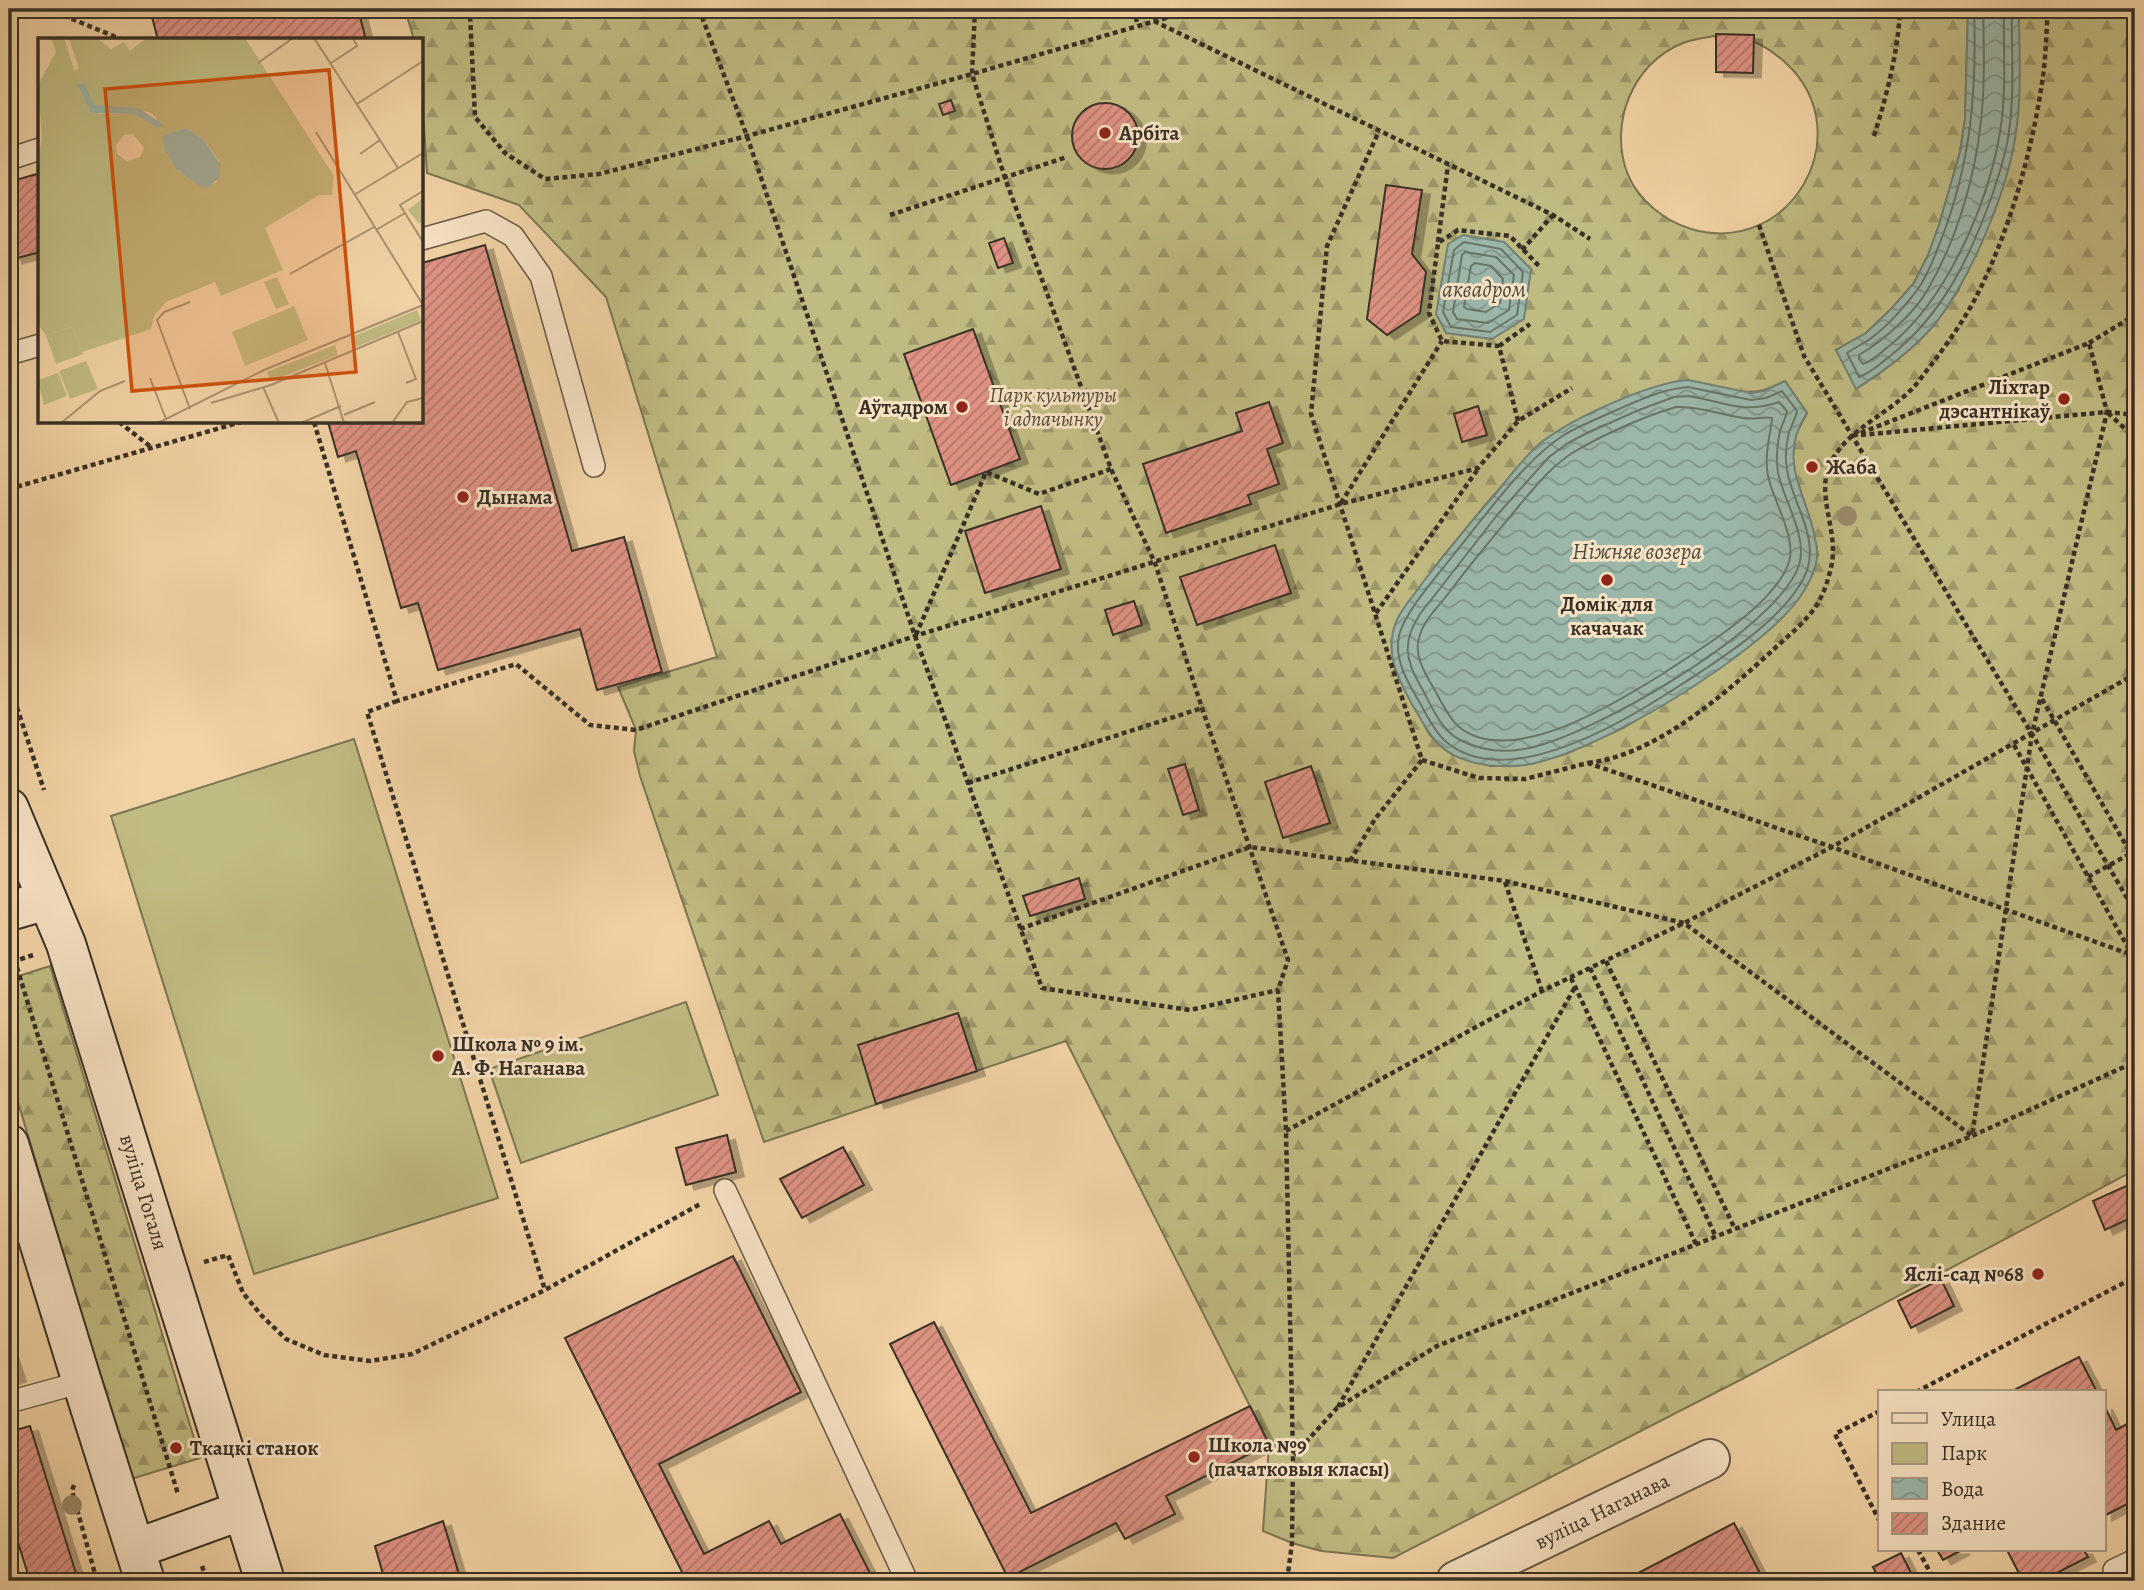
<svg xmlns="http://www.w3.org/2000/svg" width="2144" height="1590" font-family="Alegreya,serif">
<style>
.forest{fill:url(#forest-firs);stroke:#7c7654;stroke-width:2;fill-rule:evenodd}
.green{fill:#c0bb82;stroke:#7c7654;stroke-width:2}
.water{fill:url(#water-waves);stroke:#738175;stroke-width:2}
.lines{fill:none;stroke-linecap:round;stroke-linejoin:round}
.shore{stroke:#6a7468;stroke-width:2}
.building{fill:url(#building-hatch);stroke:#383025;stroke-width:2;filter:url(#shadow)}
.service-casing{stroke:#665945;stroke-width:24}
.minor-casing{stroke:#665945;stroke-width:42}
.secondary-casing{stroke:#383025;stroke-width:42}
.path{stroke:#383025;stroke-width:4.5;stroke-dasharray:5 3.5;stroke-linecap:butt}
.service{stroke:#f7e2c4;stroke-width:21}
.minor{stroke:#f7e2c4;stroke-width:38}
.secondary{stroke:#f7e2c4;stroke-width:38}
.tree{fill:#9b8969}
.poi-dot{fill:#8f2418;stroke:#f7e2c4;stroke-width:2.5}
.labels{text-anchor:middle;stroke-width:6;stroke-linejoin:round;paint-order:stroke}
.poi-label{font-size:21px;font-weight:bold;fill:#383025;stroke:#f7e2c4;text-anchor:start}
.park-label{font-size:21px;font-style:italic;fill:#534c38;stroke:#f7e2c4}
.street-label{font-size:21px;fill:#383025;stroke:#f7e2c4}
.water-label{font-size:23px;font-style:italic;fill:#4c4b40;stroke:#f7e2c4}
.inset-road{fill:none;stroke:#a89272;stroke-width:2}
.view{fill:#ce5310;fill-opacity:0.15;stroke:#ce5310;stroke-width:3.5}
.inset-edge{fill:none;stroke:#383025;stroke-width:3.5}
</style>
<defs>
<pattern id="forest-firs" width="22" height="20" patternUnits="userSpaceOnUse" patternTransform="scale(1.75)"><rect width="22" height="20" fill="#c0bb82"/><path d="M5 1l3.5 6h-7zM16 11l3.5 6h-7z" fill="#9d986a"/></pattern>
<pattern id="water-waves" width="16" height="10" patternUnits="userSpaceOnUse" patternTransform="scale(1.75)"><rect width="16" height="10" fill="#9bb7aa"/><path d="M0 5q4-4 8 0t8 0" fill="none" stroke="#7f958a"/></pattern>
<pattern id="building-hatch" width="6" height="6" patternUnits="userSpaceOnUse" patternTransform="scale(1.75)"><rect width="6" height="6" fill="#df9283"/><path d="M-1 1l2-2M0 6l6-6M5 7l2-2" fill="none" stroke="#b6786b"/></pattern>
<filter id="shadow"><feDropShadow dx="8" dy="4.5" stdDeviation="0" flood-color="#0004"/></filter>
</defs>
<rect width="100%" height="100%" fill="#f2d3a5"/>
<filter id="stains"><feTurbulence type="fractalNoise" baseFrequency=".00286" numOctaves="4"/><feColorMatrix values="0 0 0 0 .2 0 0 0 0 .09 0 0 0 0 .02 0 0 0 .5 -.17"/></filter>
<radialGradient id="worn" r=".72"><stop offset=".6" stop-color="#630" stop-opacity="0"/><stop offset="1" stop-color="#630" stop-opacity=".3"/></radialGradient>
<!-- forest -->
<path class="forest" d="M405,9H1968L1965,119L1960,152L1939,225L1928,255L1914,283L1892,308L1866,333L1836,350L1857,388L1879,374L1910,349L1934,325L1958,291L1991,219L2019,89V9H2135V1170L1744,1378L1393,1558L1321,1551L1292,1543L1263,1531L1269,1444L1066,1041L764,1142L640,776L634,751L636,730L618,687L717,657L606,297L519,205L427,173L422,95V40H414ZM1714,36C1725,37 1736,37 1746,39C1761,43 1775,53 1787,64C1861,135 1790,258 1691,229C1665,221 1639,201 1628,175C1608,125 1632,63 1683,43C1693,39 1704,38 1714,36ZM1785,381L1807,413L1796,434L1793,457L1794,470L1811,522L1818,555L1799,598L1780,620L1729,661L1660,706L1623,728L1566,754L1525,765L1490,766L1453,755L1439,745L1429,734L1395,670L1398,618L1440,560L1486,504L1538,445L1560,430L1580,419L1633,395L1738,391C1757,394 1769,389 1785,381Z
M50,966L200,1458L131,1479L9,1072V979Z"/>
<!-- green -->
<path class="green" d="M354,739L498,1198L254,1274L111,816Z
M686,1002L718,1095L521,1163L489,1069Z"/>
<!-- water -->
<path class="water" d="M1968,9H2019C2019,49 2022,92 2016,132C2008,191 1971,278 1935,324C1913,350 1885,370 1856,389L1836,350L1866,333L1892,308L1914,283L1928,255L1939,225L1960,152L1965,119Z
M1463,235L1504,242L1531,269L1524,319L1492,339L1446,333L1436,314L1448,244Z
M1688,380L1751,393L1764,391L1785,381L1807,413C1778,457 1803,488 1814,533C1815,540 1818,548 1817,555C1817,570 1808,585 1800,597C1759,655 1595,755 1525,765C1501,768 1473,766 1452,754C1433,744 1424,724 1413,706C1398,679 1383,651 1397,620C1403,606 1415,594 1423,582C1445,554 1468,525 1492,498C1507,480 1521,461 1537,446C1567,420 1649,383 1688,380Z"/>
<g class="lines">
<!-- shore -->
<path class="shore" d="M1974,9C1977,91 1971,163 1941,240C1935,256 1928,275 1918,289C1905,306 1888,326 1870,339C1863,344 1854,348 1847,353L1859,377C1871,373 1880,364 1890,356C1943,315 1971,255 1993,193C1999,173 2007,152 2009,131C2015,91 2011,49 2012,9
M1983,9C1984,46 1985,84 1981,121C1975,178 1957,239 1928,289C1914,314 1884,340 1859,355V359L1863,364C1872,361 1881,353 1889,346C1947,300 1988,204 2000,132C2007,92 2003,49 2004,9
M1464,242L1501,249L1523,272L1517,315L1490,332L1451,327L1443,312L1454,250Z
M1465,252L1496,257L1514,275L1509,310L1488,323L1457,319L1453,312L1462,255Z
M1475,263L1491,266L1503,279L1500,303L1486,312L1467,309L1464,307L1471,266Z
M1688,387L1751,400L1766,398L1782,391L1797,411C1796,418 1792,424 1789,432C1786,444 1785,458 1787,470C1792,501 1817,534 1808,567C1793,617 1708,667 1665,695C1613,728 1502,792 1444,740C1434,730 1427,716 1420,703C1408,683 1394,660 1399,636C1404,613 1436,577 1451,558C1482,520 1524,460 1564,435C1581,425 1601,417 1619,409C1642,399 1663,389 1688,387Z
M1688,396C1724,401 1742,415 1779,402L1787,411C1786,418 1782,424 1780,431C1777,445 1776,460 1778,473C1784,501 1808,537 1799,565C1779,628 1588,739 1524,749C1503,753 1481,750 1462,741C1441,732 1432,706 1421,687C1405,660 1402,641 1420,614L1498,514L1549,457L1568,443L1587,433L1639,410L1674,397Z
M1676,407C1700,406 1721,415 1744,418C1754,420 1764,416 1772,418C1770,438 1764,455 1768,476C1773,500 1797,539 1789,562C1775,605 1700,649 1664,673C1618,702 1511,769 1459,727C1450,719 1444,707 1438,696C1429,679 1413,659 1419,638C1423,621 1438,607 1448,594C1470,564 1494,536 1518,507C1535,487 1551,466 1574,452C1602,435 1645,416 1676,407Z"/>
</g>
<!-- building -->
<path class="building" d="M150,9H358L366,40H158Z
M1716,34L1754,35L1753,73L1716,72Z
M951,100L955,111L943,115L939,104Z
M1072 136a33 33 0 1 1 66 0a33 33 0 1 1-66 0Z
M40,173V252L14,259L9,240V182Z
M1386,185L1422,190L1412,254L1426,272L1420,313L1387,335L1367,319Z
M1004,238L1013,263L998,268L989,243Z
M485,245L572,551L624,537L662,672L597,690L580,629L438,670L418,603L401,608L356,451L338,457L328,422H422V263Z
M973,329L1020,459L951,485L904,354Z
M1269,402L1283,443L1267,449L1279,484L1248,495L1251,504L1166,533L1143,464L1242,431L1236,413Z
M1478,406L1487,435L1462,442L1454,414Z
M1041,506L1061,569L985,593L965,531Z
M1275,545L1291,593L1197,625L1180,577Z
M1134,601L1142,625L1113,635L1105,610Z
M1185,764L1199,810L1183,815L1168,769Z
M1311,766L1330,823L1283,838L1265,782Z
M1079,878L1085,899L1030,916L1023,896Z
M958,1013L977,1071L876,1104L858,1045Z
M727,1135L736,1172L686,1185L676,1148Z
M843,1147L864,1185L802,1218L780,1179Z
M2135,1182V1216L2105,1230L2093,1201Z
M733,1256L801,1392L659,1464L704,1554L769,1521L781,1544L840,1514L874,1581H679L685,1578L565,1338Z
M1941,1279L1954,1306L1911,1328L1898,1301Z
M934,1322L1031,1513L1250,1406L1269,1444L1166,1496L1175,1514L1125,1539L1116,1523L1008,1578L890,1344Z
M9,1349L18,1377L9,1380Z
M2079,1357L2097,1392H2017L2016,1389Z
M2104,1405L2116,1430L2135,1420V1462L2127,1466L2135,1484V1500L2104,1516Z
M30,1426L78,1580L79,1581H30L9,1513V1432Z
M443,1521L461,1581H385L375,1546Z
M1734,1523L1764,1581H1623Z
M1937,1550H1962L1943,1560Z
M2007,1550H2084L2088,1557L2041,1581H2023Z
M1901,1553L1915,1581H1880L1873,1567Z"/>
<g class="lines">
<!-- service casing -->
<g class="service-casing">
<path id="service" d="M9,159L40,149
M422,239L486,221L513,236L541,276L594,466
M9,354L40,345
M725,1190L907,1581
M9,1402L82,1382
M2120,1581L2114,1570L2135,1560"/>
</g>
<!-- minor casing -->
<g class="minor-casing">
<path id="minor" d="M1456,1581L1710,1459"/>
</g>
<!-- secondary casing -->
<g class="secondary-casing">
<path id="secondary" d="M9,808L66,944L265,1581
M9,911L47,900
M9,1144L82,1382L145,1581
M135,1549L243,1510"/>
</g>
<!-- path -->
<path class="path" d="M48,9L123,40
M473,9L470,14L475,117L505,153L545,179L599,174L747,136L972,74L1197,9
M699,9L747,136L915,636L1042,988L1190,1010L1278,990
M975,9L972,74L1005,178L1111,469L1155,563L1202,708L1288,960L1278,990L1286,1131L1293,1456L1292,1543L1287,1581
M1133,9L1138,25
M1154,21L1553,215L1590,239
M1874,136C1887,94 1898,53 1900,9
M890,215L1067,157
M1759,225L1804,356L2032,734L2135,912
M1438,242L1448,165
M1522,250L1553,215
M2089,343L2135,315
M1499,346L1530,324
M2108,413L2135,438
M1518,421L1499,346L1442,341L1429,313L1438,243L1458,230L1510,236L1539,266
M119,422L151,447
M314,422L397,701L516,664L590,725L636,730L915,636L1341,504L1478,468L1518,421L1572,388
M1861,435L2107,412L2135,415
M1853,436L2089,343L2107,412L2032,734L1972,1136
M9,489L241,422
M1341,503L1442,341
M1376,613L1478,469
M916,635L986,472L1039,494L1111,469
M9,683L44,790
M2042,699L2135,861
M397,701L367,712L545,1290
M2014,745L2135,960
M1422,760L1479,778L1525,779L1588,763L1832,847L2132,955
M1588,763C1656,755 1725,694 1774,649C1789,635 1807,621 1818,603C1825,591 1829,577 1832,563C1838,528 1814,492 1832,460C1851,426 1894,412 1918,382C1938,356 1959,329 1975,299C2009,233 2031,156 2042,83C2046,59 2046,33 2048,9
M968,783L1202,708
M1350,861L1375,819L1422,760L1311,414L1327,246L1379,131
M2088,877L2135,851
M1505,882L1542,991
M1020,929L1250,847L1505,881L1684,923L1972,1136
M33,955L15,961L178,1494
M1606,961L1735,1229
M1590,968L1716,1237
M1571,978L1696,1244
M1286,1131L1542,991L1684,923L1832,847L2135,674
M204,1262L228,1255L243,1293L262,1316L286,1339L324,1355L370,1361L412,1354L545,1290L702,1203
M1916,1392L2135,1277
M1338,1407L1575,987
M1880,1411L1835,1434L1880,1522
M1294,1455L1337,1408L1437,1346L1972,1136L2135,1062
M74,1485L72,1491L97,1581
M9,1547L20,1581
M1918,1550L1935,1581
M202,1566L207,1581
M78,1580L95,1574"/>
<!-- service -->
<use href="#service" class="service"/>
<!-- minor -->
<use href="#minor" class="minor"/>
<!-- secondary -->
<use href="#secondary" class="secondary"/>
</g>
<!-- trees -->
<g class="tree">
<circle cx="1847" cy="516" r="10"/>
<circle cx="72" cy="1505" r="10"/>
</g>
<!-- markers -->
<g class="poi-dot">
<circle cx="1105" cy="133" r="7"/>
<circle cx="2064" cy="399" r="7"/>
<circle cx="962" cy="407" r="7"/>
<circle cx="1812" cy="467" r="7"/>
<circle cx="463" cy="497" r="7"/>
<circle cx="1607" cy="580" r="7"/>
<circle cx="438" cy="1056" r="7"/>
<circle cx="2038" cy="1274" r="7"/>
<circle cx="176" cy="1448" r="7"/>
<circle cx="1194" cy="1457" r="7"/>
</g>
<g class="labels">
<!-- poi labels -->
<g class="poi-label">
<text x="1119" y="140">Арбіта</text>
<text x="2050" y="394" text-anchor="end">Ліхтар<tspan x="2050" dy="24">дэсантнікаў</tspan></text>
<text x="948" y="414" text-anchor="end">Аўтадром</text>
<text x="1826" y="474">Жаба</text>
<text x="477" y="504">Дынама</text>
<text x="1607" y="611" text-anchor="middle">Домік для<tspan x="1607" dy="24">качачак</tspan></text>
<text x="452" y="1051">Школа № 9 ім.<tspan x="452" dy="24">А. Ф. Наганава</tspan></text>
<text x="2024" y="1281" text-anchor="end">Яслі-сад №68</text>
<text x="1208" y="1452">Школа №9<tspan x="1208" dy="24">(пачатковыя класы)</tspan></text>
<text x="190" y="1455">Ткацкі станок</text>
</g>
<!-- park labels -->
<g class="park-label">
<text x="1053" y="402">Парк культуры<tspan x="1053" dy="24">і адпачынку</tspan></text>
</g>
<!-- street labels -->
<g class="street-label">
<text transform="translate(144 1192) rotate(73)" y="7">вуліца Гогаля</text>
<text transform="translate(1602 1511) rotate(-26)" y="7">вуліца Наганава</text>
</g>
<!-- water labels -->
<g class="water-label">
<text x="1484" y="297">аквадром</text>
<text x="1637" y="559">Ніжняе возера</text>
</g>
</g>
<!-- overview -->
<g transform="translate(38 38)">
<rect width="385" height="385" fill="#f2d3a5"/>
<path d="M13,0H26L36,32L41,31L31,0H59L73,11L86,4L92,13L109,0H207L296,138L294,157H281L227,190L245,232L183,258L177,244L128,264L116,278L113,291L44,314L34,289L8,297L0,287V121L4,101L0,47L18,14ZM40,47L56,67L111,74L119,80L118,86L96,76H61ZM149,90L166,102L181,123L179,143L171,149L140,133L128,115L126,97ZM95,96L106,110L102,119L89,123L79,116L78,107L86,97ZM379,272L383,282L318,309L314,299ZM297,307L300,317L233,343L229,334Z" fill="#c0bb82" fill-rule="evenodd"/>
<path d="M385,160V183L381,186L370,172ZM239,239L251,266L238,271L226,244ZM256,268L270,302L207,328L194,294ZM34,289L45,316L18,326L8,297ZM48,323L60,351L32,361L21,333ZM20,335L29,358L6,367L0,342Z" fill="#c0bb82"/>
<path d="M46,45L56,67L100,70L126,87L120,90L96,76L53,75L40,47ZM149,90L166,102L182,126V139L171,149H164L138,131L127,113L125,97Z" fill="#9bb7aa"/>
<path class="inset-road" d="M276,0L360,130M220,25L255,0M293,25L319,8L315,0M319,66L385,23M278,94L385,267M322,116L342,102M385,153L362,167L385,204M316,157L385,115M338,192L367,175M252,236L336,189M152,264L126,274L119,282L152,371M360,294L378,341L368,345M287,325L306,385M112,340L128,381M225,349L241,385M173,365L233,347L385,283M306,377L337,364M23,385L62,353L87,343M120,385L226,332L385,267M263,385L303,368M354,385L369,364L385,360"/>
<path class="view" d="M291,32L318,334L94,353L67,51Z"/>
<rect width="385" height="385" class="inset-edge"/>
</g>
<!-- margin -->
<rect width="2144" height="1590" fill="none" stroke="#f2d3a5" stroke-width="35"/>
<rect x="10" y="10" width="2123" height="1569" fill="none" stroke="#383025" stroke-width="3.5"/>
<rect x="18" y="18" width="2109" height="1555" fill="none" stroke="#383025" stroke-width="2"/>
<!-- legend -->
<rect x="1878" y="1390" width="228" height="161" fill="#f7e2c4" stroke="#ab9b84" stroke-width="2"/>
<rect x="1892" y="1413" width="35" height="10" fill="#f7e2c4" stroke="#ab9b84" stroke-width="2"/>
<text x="1941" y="1426" font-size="21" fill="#383025">Улица</text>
<rect x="1892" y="1443" width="35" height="21" fill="#c0bb82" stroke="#ab9b84" stroke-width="2"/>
<text x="1941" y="1460" font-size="21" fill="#383025">Парк</text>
<rect x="1892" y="1478" width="35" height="21" fill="url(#water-waves)" stroke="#ab9b84" stroke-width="2"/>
<text x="1941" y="1496" font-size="21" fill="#383025">Вода</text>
<rect x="1892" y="1513" width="35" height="21" fill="url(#building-hatch)" stroke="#ab9b84" stroke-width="2"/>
<text x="1941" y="1530" font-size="21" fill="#383025">Здание</text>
<rect width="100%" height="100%" filter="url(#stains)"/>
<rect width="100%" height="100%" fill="url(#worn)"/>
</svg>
